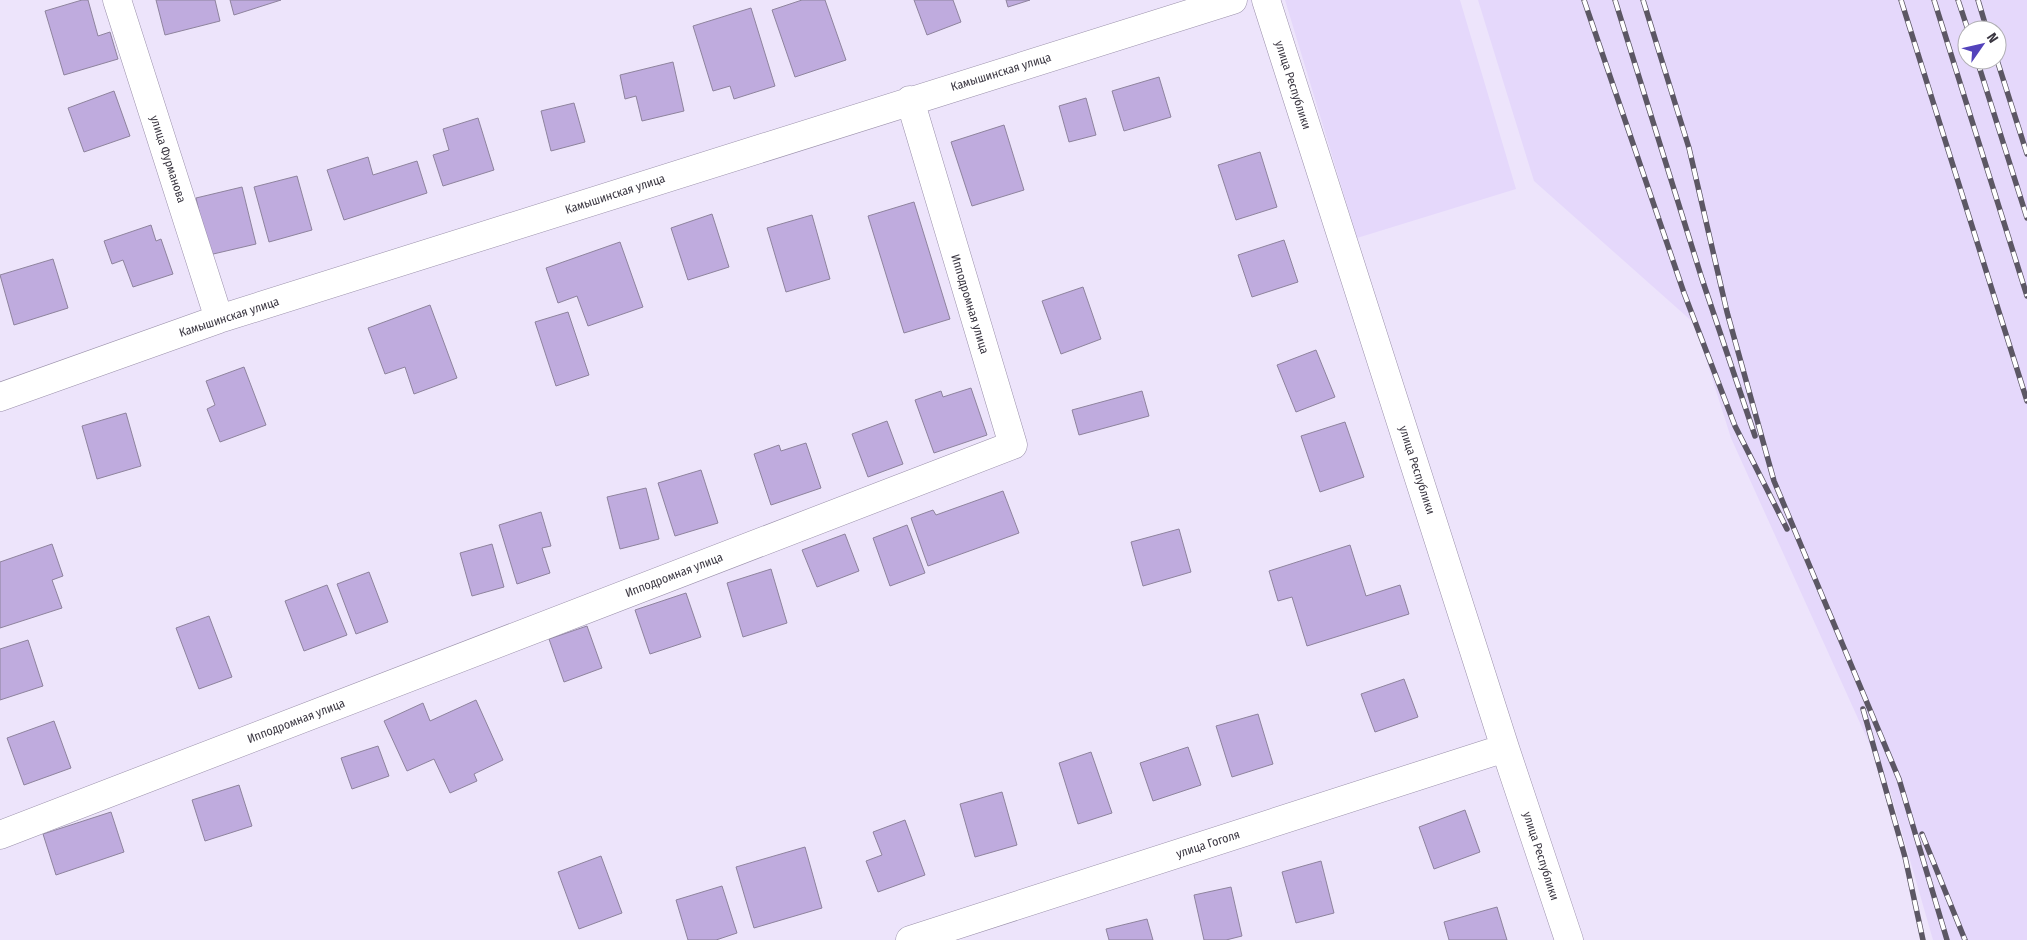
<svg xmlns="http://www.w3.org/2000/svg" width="2027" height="940" font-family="'Fira Sans Condensed',sans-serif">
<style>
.built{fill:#e5d8fb;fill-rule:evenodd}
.building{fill:#bfabde;stroke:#8e839d}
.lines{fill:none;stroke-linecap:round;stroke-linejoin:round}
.minor-casing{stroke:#9a90aa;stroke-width:29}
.minor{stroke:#fff;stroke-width:28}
.rail-casing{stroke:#5c5764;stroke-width:5.5}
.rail{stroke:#fff;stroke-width:4;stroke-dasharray:11;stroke-linecap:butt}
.labels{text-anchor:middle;stroke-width:4;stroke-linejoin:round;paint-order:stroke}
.street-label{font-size:12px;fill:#3a3641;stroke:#fff}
</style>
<rect width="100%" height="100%" fill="#ede4fb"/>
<!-- built -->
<path class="built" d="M1285,0H1460L1516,189L1357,238Z
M1478,0H2027V940H1933L1889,787L1731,438L1695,324L1534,181ZM1967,30H1997V60H1967Z"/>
<!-- building -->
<path class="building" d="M82,0H88L98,36L110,32L118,59L64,75L45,11Z
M156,0H215L220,21L165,35Z
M230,0H281L234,15Z
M802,0H825L846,60L795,77L772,10Z
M914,0H953L961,22L927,35Z
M1006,0H1030L1008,7Z
M751,8L775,86L734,99L730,86L713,91L693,26Z
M673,62L684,111L642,121L636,96L625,99L620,75Z
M1159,77L1171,117L1124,131L1112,91Z
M114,91L130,136L84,152L68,108Z
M1086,98L1096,135L1069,142L1059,106Z
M574,103L585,142L551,151L541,111Z
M478,118L494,170L443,186L433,155L449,150L443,129Z
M1004,125L1024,190L972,206L951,142Z
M1260,152L1277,207L1236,220L1218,165Z
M368,157L373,175L417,161L427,193L344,220L327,170Z
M297,176L312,230L269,242L254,187Z
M242,187L256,244L209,255L196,198Z
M914,202L950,319L904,333L868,216Z
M712,214L729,267L688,280L671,228Z
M812,215L830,279L786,292L767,228Z
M151,225L156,241L161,239L173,274L133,287L123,260L112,264L104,241Z
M1284,240L1298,282L1252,297L1238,255Z
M620,242L643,307L588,326L577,296L558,303L546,268Z
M53,259L68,308L14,325L0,275Z
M1083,287L1101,339L1061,354L1042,301Z
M430,305L457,378L414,394L405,367L385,374L368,328Z
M568,312L589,375L556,386L535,322Z
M1316,350L1335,397L1296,412L1277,365Z
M244,367L266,425L220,442L207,409L215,405L206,381Z
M971,388L987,435L934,453L915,400L941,391L943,397Z
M1142,391L1149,416L1079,435L1072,410Z
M126,413L141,466L97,479L82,426Z
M887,421L903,464L868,477L852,434Z
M1345,422L1364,477L1320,492L1301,436Z
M806,443L821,488L771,505L754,454L779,445L781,451Z
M701,470L718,523L675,536L658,483Z
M646,488L659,539L620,549L607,497Z
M1003,491L1019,533L928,566L911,518L933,510L936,515Z
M541,512L551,546L542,548L550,573L517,584L499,525Z
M907,525L925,573L890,586L873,538Z
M1179,529L1191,572L1143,586L1131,542Z
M845,534L859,571L817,587L802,550Z
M52,544L63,576L52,580L62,608L0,628V562Z
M492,544L504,587L472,596L460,553Z
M1350,545L1366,596L1400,585L1409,614L1307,646L1292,597L1278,601L1269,571Z
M771,569L787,623L743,637L727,583Z
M369,572L388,622L356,634L337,584Z
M327,585L347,635L304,651L285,601Z
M686,593L701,637L650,654L635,610Z
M209,616L232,677L199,689L176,628Z
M587,626L602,668L564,682L549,639Z
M28,640L43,686L0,700V649Z
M1404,679L1418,717L1375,732L1361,694Z
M476,700L503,760L474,774L477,781L450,793L434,759L407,771L384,721L423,703L430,721Z
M1258,714L1273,764L1232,777L1216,726Z
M54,721L71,768L24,785L7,738Z
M378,746L389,776L352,789L341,758Z
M1188,747L1201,785L1153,801L1140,763Z
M1091,752L1112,813L1078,824L1059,763Z
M239,785L252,826L205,841L192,800Z
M1002,792L1017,845L975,857L960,804Z
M1465,810L1480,852L1434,869L1419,827Z
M111,812L124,852L56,875L43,834Z
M905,820L925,875L878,892L866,861L882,855L873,832Z
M805,847L822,908L754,928L736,867Z
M601,856L622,913L579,929L558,872Z
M1321,861L1334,913L1296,923L1282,872Z
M722,886L737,933L716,940H688L676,900Z
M1231,887L1242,936L1226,940H1204L1194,895Z
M1497,907L1507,940H1449L1444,922Z
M1147,919L1153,940H1109L1106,929Z"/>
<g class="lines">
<!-- minor casing -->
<g class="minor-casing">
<path id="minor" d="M117,0L219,319
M1266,0L1505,748L1569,940
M0,397L219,319L1233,0
M0,835L1013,445L910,100
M910,940L1505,748"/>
</g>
<!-- minor -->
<use href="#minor" class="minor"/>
<!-- rail casing -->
<g class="rail-casing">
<path id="rail" d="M1584,0L1684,293L1735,426L1787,529
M1615,0L1702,279L1755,436
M1643,0L1689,148L1727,312L1774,481L1899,779L1947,940
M1901,0L2027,401
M1934,0L2027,296
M1958,0L1968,30
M1978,0L1987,30
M1977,60L2027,218
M1997,60L2027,154
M1863,709L1905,857L1923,940
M1922,834L1965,940"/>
</g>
<!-- rail -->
<use href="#rail" class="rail"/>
</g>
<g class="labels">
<!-- street labels -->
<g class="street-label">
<text transform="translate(1001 72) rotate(-17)" y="4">Камышинская улица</text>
<text transform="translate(1293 85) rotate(72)" y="4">улица Республики</text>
<text transform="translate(168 159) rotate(72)" y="4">улица Фурманова</text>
<text transform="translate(615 194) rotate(-18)" y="4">Камышинская улица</text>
<text transform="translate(970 304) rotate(73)" y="4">Ипподромная улица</text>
<text transform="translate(229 317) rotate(-18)" y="4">Камышинская улица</text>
<text transform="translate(1417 470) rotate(72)" y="4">улица Республики</text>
<text transform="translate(674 575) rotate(-21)" y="4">Ипподромная улица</text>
<text transform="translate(296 721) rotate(-21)" y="4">Ипподромная улица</text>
<text transform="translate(1208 844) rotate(-18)" y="4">улица Гоголя</text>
<text transform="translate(1541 856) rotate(72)" y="4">улица Республики</text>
</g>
</g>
<!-- north arrow -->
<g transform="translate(1982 45) rotate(56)"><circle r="24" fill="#ffffff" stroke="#b0afb3"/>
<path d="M0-4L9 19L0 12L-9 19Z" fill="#5343bb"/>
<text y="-8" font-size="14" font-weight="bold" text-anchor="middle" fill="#3a3641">N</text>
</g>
</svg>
